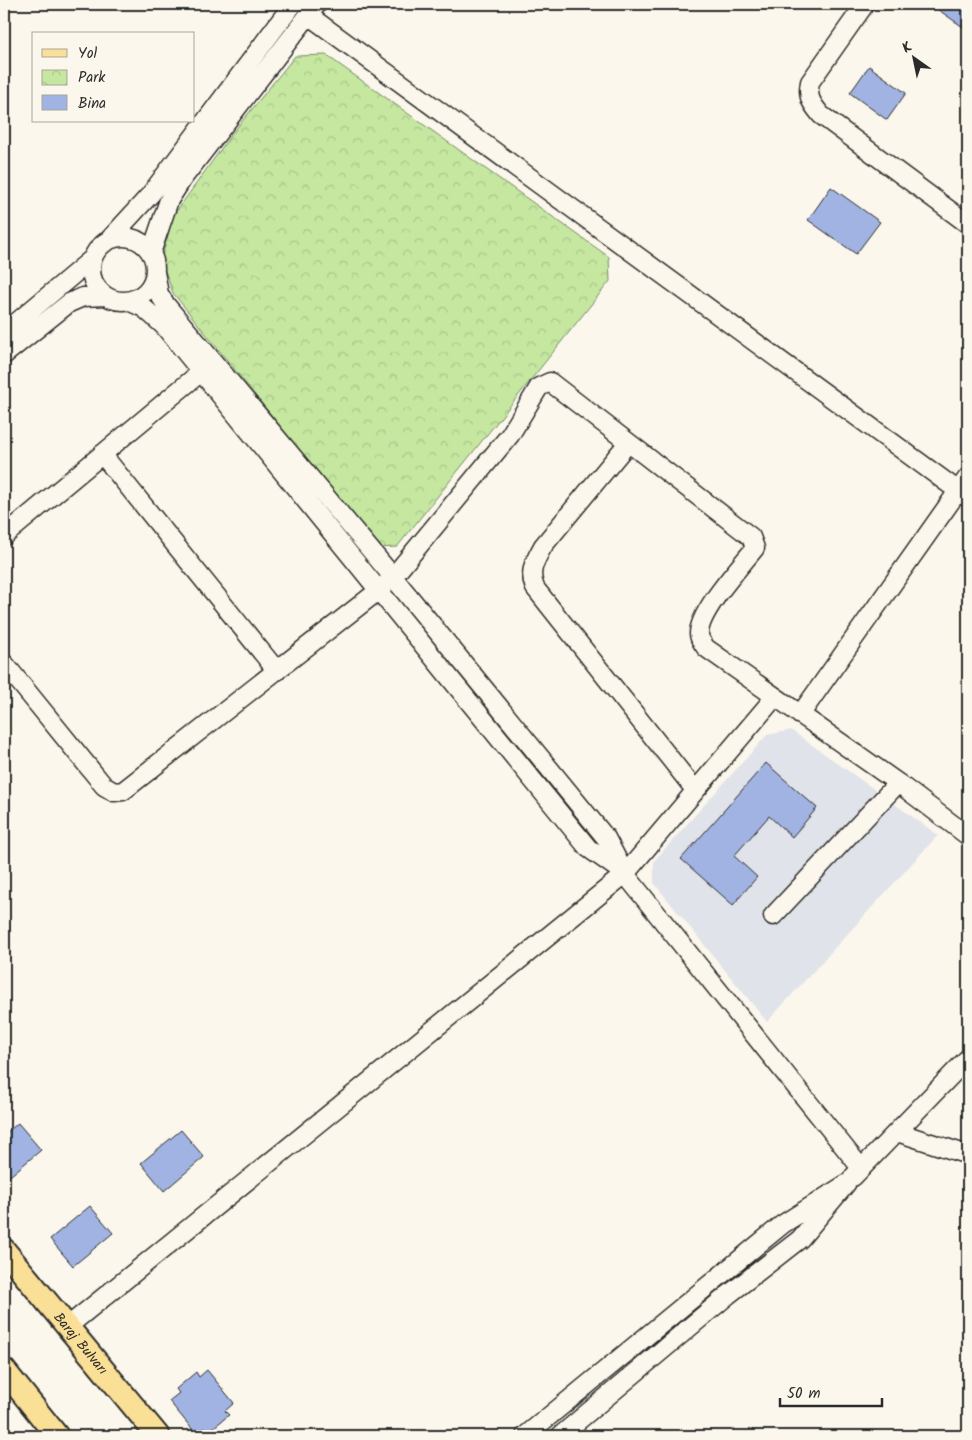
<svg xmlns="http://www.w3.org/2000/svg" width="972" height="1440" font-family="Kalam,sans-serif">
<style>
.built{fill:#e0e3e9}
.park{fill:url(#park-crowns);stroke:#788966}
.building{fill:#a1b3e2;stroke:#2b2b2b}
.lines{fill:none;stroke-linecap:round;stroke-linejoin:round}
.minor-casing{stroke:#2b2b2b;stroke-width:21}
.major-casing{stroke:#2b2b2b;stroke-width:26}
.minor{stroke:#fbf7ec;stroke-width:18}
.major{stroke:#fadf96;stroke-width:22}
.labels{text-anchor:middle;stroke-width:5;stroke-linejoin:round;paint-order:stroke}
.street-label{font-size:14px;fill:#2b2b2b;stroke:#fbf7ec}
</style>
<defs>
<pattern id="park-crowns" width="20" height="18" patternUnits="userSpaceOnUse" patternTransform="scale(1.25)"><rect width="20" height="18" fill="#c5e7a0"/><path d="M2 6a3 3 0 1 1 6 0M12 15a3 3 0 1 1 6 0" fill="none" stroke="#a9c68a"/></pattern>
</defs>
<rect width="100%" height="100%" fill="#fbf7ec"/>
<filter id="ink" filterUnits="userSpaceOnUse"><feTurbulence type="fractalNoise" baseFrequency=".02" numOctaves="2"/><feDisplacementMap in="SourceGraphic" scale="10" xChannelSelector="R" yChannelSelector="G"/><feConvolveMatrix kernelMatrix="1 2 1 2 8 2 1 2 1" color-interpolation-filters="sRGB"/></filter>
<g filter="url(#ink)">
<!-- built -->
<path class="built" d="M791,730L938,835L767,1022L654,883V861L767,735Z"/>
<!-- park -->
<path class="park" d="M326,55L609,257L610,281L397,547L378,548L173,293L161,260L173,216L231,135L295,56Z"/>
<!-- building -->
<path class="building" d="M930,4H968V20L963,27Z
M869,66L906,93L887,120L850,93Z
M831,187L880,222L856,254L808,220Z
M766,763L817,808L792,837L769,816L734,856L757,877L733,905L681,859Z
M18,1123L41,1150L4,1181V1135Z
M181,1130L204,1157L164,1191L141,1163Z
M90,1206L113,1233L73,1266L50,1239Z
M207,1370L234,1403L225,1411L229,1415L208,1432L205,1428L197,1435L169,1401L179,1393L176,1389L196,1372L199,1377Z"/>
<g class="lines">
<!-- minor casing -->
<g class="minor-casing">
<path id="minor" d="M865,4L810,82C807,97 811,103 821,115L968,224
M308,15L968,498
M91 269a32 32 0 1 1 64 0a32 32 0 1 1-64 0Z
M107,242L150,195L293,4
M151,253L169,200L183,178L317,4
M128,301L144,308L164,326L588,848L625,874L606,838L393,577L166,305L159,294L155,272
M4,333L93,258
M4,355L69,303L83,297L106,296
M628,443L543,546C535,561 528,571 535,588L695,790
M102,454L277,671
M4,536L201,372
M4,663L104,786L114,792L123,791L378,591L393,577L510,435L539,387L550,382L751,537L755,548C740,567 699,611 699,634C699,639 703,644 706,648L898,783L968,836
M800,715L968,477
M625,874L861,1168
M773,916L898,783
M897,1132L968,1155
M853,1177L968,1058
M67,1327L625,874L774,698
M525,1436L783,1224L846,1184L800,1239L728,1295L560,1436"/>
</g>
<!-- major casing -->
<g class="major-casing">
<g id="major">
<path id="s1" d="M4,1250L158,1436"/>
<path d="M4,1370L57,1436"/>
</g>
</g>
<!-- minor -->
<use href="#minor" class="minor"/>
<!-- major -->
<use href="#major" class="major"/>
</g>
</g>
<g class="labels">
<!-- street labels -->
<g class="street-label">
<text dy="5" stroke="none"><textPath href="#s1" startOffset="121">Baraj Bulvarı</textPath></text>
</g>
</g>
<!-- margin -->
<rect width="972" height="1440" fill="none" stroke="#fbf7ec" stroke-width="20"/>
<rect x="10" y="10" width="952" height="1420" fill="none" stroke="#2b2b2b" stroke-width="2" filter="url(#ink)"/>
<!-- legend -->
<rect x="32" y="32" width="162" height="90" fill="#fbf7ec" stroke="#a8a59f"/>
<rect x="42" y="49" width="25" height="8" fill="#fadf96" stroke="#a8a59f"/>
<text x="78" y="58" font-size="15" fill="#2b2b2b">Yol</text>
<rect x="42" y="70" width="25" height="15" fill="url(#park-crowns)" stroke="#a8a59f"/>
<text x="78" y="82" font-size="15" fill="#2b2b2b">Park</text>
<rect x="42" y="95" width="25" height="15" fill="#a1b3e2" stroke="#a8a59f"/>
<text x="78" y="108" font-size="15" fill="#2b2b2b">Bina</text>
<!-- north arrow -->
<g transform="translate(914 58) rotate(327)" stroke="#fbf7ec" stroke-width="4" paint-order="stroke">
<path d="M0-4L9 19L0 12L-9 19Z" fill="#2b2b2b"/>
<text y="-8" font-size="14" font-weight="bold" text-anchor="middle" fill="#2b2b2b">K</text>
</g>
<!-- scale -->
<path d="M780 1398v8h102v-8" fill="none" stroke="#2b2b2b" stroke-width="2.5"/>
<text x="787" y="1398" font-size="15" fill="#2b2b2b" stroke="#fbf7ec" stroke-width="4" paint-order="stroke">50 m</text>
</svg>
